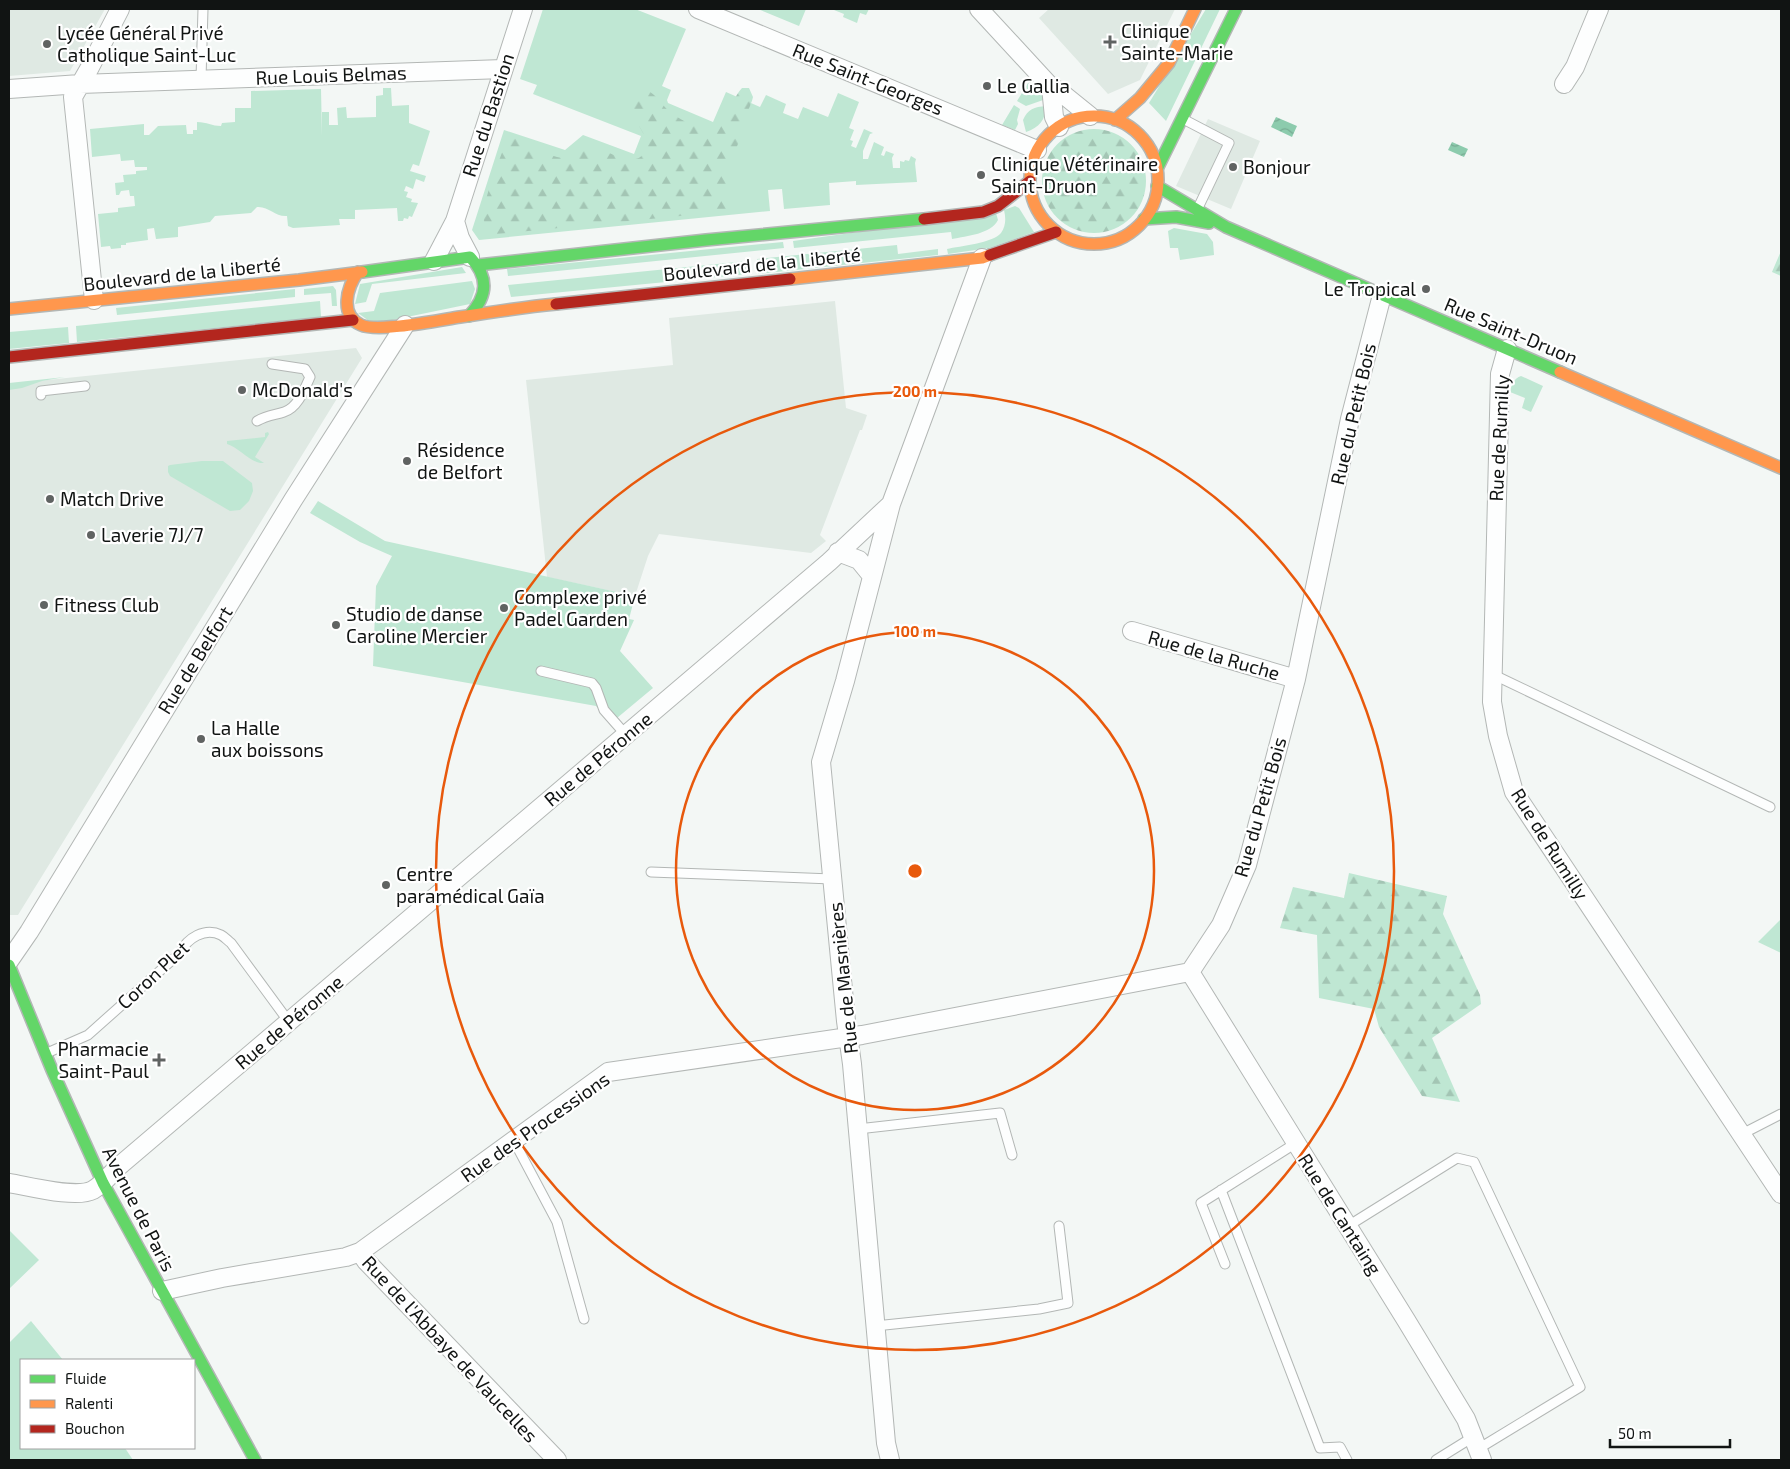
<svg xmlns="http://www.w3.org/2000/svg" width="1790" height="1469" font-family="'Exo 2',sans-serif">
<style>
.built{fill:#dfe9e3}
.green{fill:#bfe7d3}
.forest{fill:url(#forest-firs)}
.water{fill:url(#water-waves)}
.lines{fill:none;stroke-linecap:round;stroke-linejoin:round}
.lane-casing{stroke:#b3b7b5;stroke-width:11}
.street-casing{stroke:#b3b7b5;stroke-width:20}
.fast-casing{stroke:#b3b7b5;stroke-width:14}
.slow-casing{stroke:#b3b7b5;stroke-width:14}
.jam-casing{stroke:#b3b7b5;stroke-width:14}
.lane{stroke:#fdfefe;stroke-width:9}
.street{stroke:#fdfefe;stroke-width:18}
.fast{stroke:#63d668;stroke-width:11}
.slow{stroke:#ff974d;stroke-width:11}
.jam{stroke:#b3261e;stroke-width:11}
.ring{fill:none;stroke:#e8590c;stroke-width:2.5}
.poi-dot{fill:#606362;stroke:#fff;stroke-width:2}
.labels{text-anchor:middle;stroke-width:4.5;stroke-linejoin:round;paint-order:stroke}
.poi-label{font-size:19px;fill:#111413;stroke:#fff;text-anchor:start}
.street-label{font-size:19px;fill:#111413;stroke:#fff}
.centre{fill:#e8590c;stroke:#fff;stroke-width:2.5}
.ring-label{font-size:15px;text-anchor:middle;font-weight:bold;fill:#e8590c;stroke:#fff;stroke-width:4.5;stroke-linejoin:round;paint-order:stroke}
</style>
<defs>
<pattern id="forest-firs" width="22" height="20" patternUnits="userSpaceOnUse" patternTransform="scale(1.25)"><rect width="22" height="20" fill="#bfe7d3"/><path d="M5 1l3.5 6h-7zM16 11l3.5 6h-7z" fill="#a3c5b4"/></pattern>
<pattern id="water-waves" width="16" height="10" patternUnits="userSpaceOnUse" patternTransform="scale(1.25)"><rect width="16" height="10" fill="#8ccbad"/><path d="M0 5q4-4 8 0t8 0" fill="none" stroke="#78ad94"/></pattern>
</defs>
<rect width="100%" height="100%" fill="#f3f7f5"/>
<!-- built -->
<path class="built" d="M9,9H105L70,71L9,76Z
M1049,9H1175L1140,80L1108,94L1039,18Z
M1208,119L1260,141L1231,209L1176,186Z
M835,301L846,408L867,415L862,430H860L820,535L826,541L811,553L659,534L648,556L635,596L547,577L526,380L673,365L669,318Z
M356,348L362,358L18,915H10L9,384Z"/>
<!-- green -->
<path class="green" d="M543,9H635L686,29L662,86L671,90L667,100L668,103L713,122L726,92L760,107L766,95L786,104L783,113L798,119L803,107L828,117L838,93L859,102L849,128L854,130L850,140L853,141L851,146L856,148L864,129L873,133L870,134L863,151V159H868L874,142L884,147L881,155L884,156L886,151L894,154L892,158L893,168H900V161L904,162L905,160L909,161L911,156L916,159L915,163L917,182L856,185V181L829,183L830,205L784,209L782,189L768,190L770,211L479,240L472,230L504,130L565,150L583,135L634,154L641,136L533,94L537,85L520,79Z
M758,9H806L799,26Z
M834,9H869L866,15L860,13L857,23L843,17L844,14L834,10Z
M1206,9H1220L1166,121L1149,103Z
M1030,80L1043,93L1046,99L1026,106L1017,101Z
M383,88H391L392,106L409,105V123L430,131L419,166L413,164L410,171L426,176L424,182L416,179L413,189L406,186L404,191L408,192L406,197L412,199L411,202L418,203L412,217L409,216L408,219L404,218L403,221H398L397,208L355,210V219H339L340,225L293,228L288,226L287,216C275,217 269,206 257,207L251,213L215,216L210,222L178,227V237L156,239L154,228L147,229L148,240L126,243V245H121V248L111,249L110,246L101,247L98,214L118,212V208L135,206L134,196H130L129,190L121,191L119,195H116L115,183L124,182L123,175L136,174V171L147,170V167H135L134,160L121,161L120,154L92,157L90,129L144,124V135H149L158,126L186,125L187,134H193V130H197V122C207,122 212,126 221,126L222,123L235,122V108H251V91L321,89L322,136V112H329V125H338L337,108L346,107L347,118L376,117V96L383,95Z
M1014,105L1020,109L1017,120L1018,124L1015,130L1002,125Z
M1046,106C1046,119 1039,128 1026,132L1023,120C1028,109 1034,107 1046,106Z
M1015,206L1019,208L1034,232L989,248L948,254L947,249C960,246 993,243 1001,233C1006,226 1006,218 1004,210Z
M996,213L998,220C991,234 967,236 952,239L951,232L794,248L793,241Z
M1174,228L1207,234L1213,242L1214,255L1180,260L1178,248H1170L1168,231Z
M783,242L784,248L508,276L507,269Z
M897,245L898,254L938,249V255L758,274L757,259Z
M747,261L749,274L511,297L508,285Z
M462,267L466,273L372,284L366,302L355,304L360,284Z
M472,281L475,289L470,304L373,324L358,313L374,311L380,293Z
M333,286L336,290L337,306H332L331,293L304,295V289Z
M295,289V297L117,315L116,308Z
M320,301L321,317L77,342L76,326Z
M68,327L69,343L9,349V332Z
M1521,376L1543,386L1531,412L1522,408L1525,398L1510,392C1511,386 1514,378 1521,376Z
M65,377L42,381L22,388L9,390V383Z
M268,432L269,434L255,457L264,463C251,464 240,448 227,444V441L265,437V433Z
M202,461H223L252,483L253,491L249,501L240,510L230,511L170,476L168,472V466L170,465Z
M318,501L385,541L635,596L629,619L634,620L620,651L653,688L611,723L596,706L373,666L376,586L392,556L360,542L310,513Z
M1781,919V953L1758,942Z
M9,1230L39,1260L10,1288L9,1286Z
M31,1321L63,1360H21V1448H125L133,1460H9V1343Z"/>
<!-- forest -->
<path class="forest" d="M742,88H749L753,97C751,106 745,115 743,124C738,143 741,145 726,160L731,211L497,234C491,231 485,228 484,221C480,206 500,159 506,142L512,136L518,137L523,141C533,146 546,154 557,157C572,161 583,144 597,148C610,152 636,170 645,151C651,137 635,125 633,112C633,108 634,104 634,100L643,94L650,92C658,97 662,105 669,111C679,120 703,132 716,126C719,125 722,121 724,118C732,109 734,96 742,88Z
M1042 181a52 52 0 1 1 104 0a52 52 0 1 1-104 0Z
M1781,251V276L1772,272Z
M1349,873L1447,896L1443,914L1480,995L1481,1004L1432,1038L1460,1102L1422,1096L1379,1027L1374,1009L1319,998L1317,935L1280,928L1293,887L1344,898Z"/>
<!-- water -->
<path class="water" d="M1276,117L1297,126L1292,137L1271,127Z
M1452,142L1468,149L1464,157L1448,150Z"/>
<g class="lines">
<!-- lane casing -->
<g class="lane-casing">
<path id="lane" d="M201,79L203,9
M1185,120L1229,143L1197,210
M41,395V391L85,386
M257,421C267,415 275,415 284,412C298,408 305,388 310,377L305,369L272,364
M541,671L592,683L596,688L604,710L626,735
M1492,674L1770,807
M651,872L832,879
M47,1053L88,1035L180,953C187,938 205,927 221,935C225,937 228,941 231,943L289,1022
M858,1129L1000,1113L1012,1155
M1742,1134L1781,1114
M514,1141L557,1222L584,1319
M1221,1190L1320,1448L1340,1447L1347,1460
M1348,1226L1457,1158L1474,1162L1580,1387L1478,1449
M1225,1264L1201,1203L1296,1143
M875,1326L1039,1309L1068,1303L1059,1226
M1436,1460L1473,1437"/>
</g>
<!-- street casing -->
<g class="street-casing">
<path id="street" d="M698,9L1037,150
M979,9L1051,87L1059,91L1090,116
M1564,84L1575,67L1599,9
M1051,87L1054,117L1059,127
M9,89L80,84L503,69
M455,221L460,238L470,257
M434,261L455,221L523,9
M94,300L73,97L89,69L120,9
M1507,349L1500,374L1492,702L1498,736L1514,792L1781,1194
M838,552L859,560L872,576
M1132,631L1296,679
M9,961L29,932L293,500L405,325
M1190,972L1406,1320L1466,1419L1482,1460
M9,1183C28,1186 76,1199 93,1190C103,1184 110,1175 118,1167L829,562L891,504
M360,1252L366,1261L557,1460
M162,1291L222,1278L346,1257L360,1252L608,1072L862,1035L1190,972L1221,925L1247,865L1296,679L1350,419L1382,295
M890,1460L886,1443L852,1064L846,1021L821,762L845,681L891,504L982,258"/>
</g>
<!-- fast casing -->
<g class="fast-casing">
<path id="fast" d="M1157,169L1236,9
M1157,186L1226,227L1560,372
M1144,219L1176,217L1209,223
M478,265L706,240L924,219
M362,272L470,257C489,277 488,296 469,316
M9,965L52,1070L103,1183L255,1460"/>
</g>
<!-- slow casing -->
<g class="slow-casing">
<path id="slow" d="M1030 180a64 64 0 1 1 128 0a64 64 0 1 1-128 0Z
M1115,120L1140,98L1169,63L1195,9
M358,272C347,287 339,315 361,325C378,333 440,320 460,317C492,312 524,307 556,304
M790,279L982,258L990,255
M9,309L299,280L362,272
M1560,372L1781,468"/>
</g>
<!-- jam casing -->
<g class="jam-casing">
<path id="jam" d="M924,219L983,212L998,206L1030,181
M990,255L1056,232
M556,304L790,279
M9,357L353,320"/>
</g>
<!-- lane -->
<use href="#lane" class="lane"/>
<!-- street -->
<use href="#street" class="street"/>
<!-- fast -->
<use href="#fast" class="fast"/>
<!-- slow -->
<use href="#slow" class="slow"/>
<!-- jam -->
<use href="#jam" class="jam"/>
</g>
<!-- distance rings -->
<g class="ring">
<circle cx="915" cy="871" r="239"/>
<circle cx="915" cy="871" r="479"/>
</g>
<!-- markers -->
<g class="poi-dot">
<path d="M1107.5 34.5h5v5h5v5h-5v5h-5v-5h-5v-5h5z"/>
<circle cx="47" cy="44" r="5"/>
<circle cx="987" cy="86" r="5"/>
<circle cx="1233" cy="167" r="5"/>
<circle cx="981" cy="175" r="5"/>
<circle cx="1426" cy="289" r="5"/>
<circle cx="242" cy="390" r="5"/>
<circle cx="407" cy="461" r="5"/>
<circle cx="50" cy="499" r="5"/>
<circle cx="91" cy="535" r="5"/>
<circle cx="44" cy="605" r="5"/>
<circle cx="504" cy="608" r="5"/>
<circle cx="336" cy="625" r="5"/>
<circle cx="201" cy="739" r="5"/>
<circle cx="386" cy="885" r="5"/>
<path d="M156.5 1052.5h5v5h5v5h-5v5h-5v-5h-5v-5h5z"/>
</g>
<g class="labels">
<!-- poi labels -->
<g class="poi-label">
<text x="1121" y="38">Clinique<tspan x="1121" dy="22">Sainte-Marie</tspan></text>
<text x="57" y="40">Lycée Général Privé<tspan x="57" dy="22">Catholique Saint-Luc</tspan></text>
<text x="997" y="93">Le Gallia</text>
<text x="991" y="171">Clinique Vétérinaire<tspan x="991" dy="22">Saint-Druon</tspan></text>
<text x="1243" y="174">Bonjour</text>
<text x="1416" y="296" text-anchor="end">Le Tropical</text>
<text x="252" y="397">McDonald's</text>
<text x="417" y="457">Résidence<tspan x="417" dy="22">de Belfort</tspan></text>
<text x="60" y="506">Match Drive</text>
<text x="101" y="542">Laverie 7J/7</text>
<text x="514" y="604">Complexe privé<tspan x="514" dy="22">Padel Garden</tspan></text>
<text x="54" y="612">Fitness Club</text>
<text x="346" y="621">Studio de danse<tspan x="346" dy="22">Caroline Mercier</tspan></text>
<text x="211" y="735">La Halle<tspan x="211" dy="22">aux boissons</tspan></text>
<text x="396" y="881">Centre<tspan x="396" dy="22">paramédical Gaïa</tspan></text>
<text x="149" y="1056" text-anchor="end">Pharmacie<tspan x="149" dy="22">Saint-Paul</tspan></text>
</g>
<!-- street labels -->
<g class="street-label">
<text transform="translate(331 75) rotate(-2)" y="7">Rue Louis Belmas</text>
<text transform="translate(868 79) rotate(22)" y="7">Rue Saint-Georges</text>
<text transform="translate(488 115) rotate(-72)" y="7">Rue du Bastion</text>
<text transform="translate(762 264) rotate(-6)" y="7">Boulevard de la Liberté</text>
<text transform="translate(182 274) rotate(-6)" y="7">Boulevard de la Liberté</text>
<text transform="translate(1511 331) rotate(23)" y="7">Rue Saint-Druon</text>
<text transform="translate(1353 414) rotate(-77)" y="7">Rue du Petit Bois</text>
<text transform="translate(1499 438) rotate(-87)" y="7">Rue de Rumilly</text>
<text transform="translate(1214 655) rotate(16)" y="7">Rue de la Ruche</text>
<text transform="translate(195 660) rotate(-58)" y="7">Rue de Belfort</text>
<text transform="translate(598 759) rotate(-40)" y="7">Rue de Péronne</text>
<text transform="translate(1260 807) rotate(-74)" y="7">Rue du Petit Bois</text>
<text transform="translate(1550 844) rotate(58)" y="7">Rue de Rumilly</text>
<text transform="translate(153 975) rotate(-43)" y="7">Coron Plet</text>
<text transform="translate(843 978) rotate(-96)" y="7">Rue de Masnières</text>
<text transform="translate(289 1022) rotate(-40)" y="7">Rue de Péronne</text>
<text transform="translate(535 1127) rotate(-35)" y="7">Rue des Processions</text>
<text transform="translate(139 1209) rotate(63)" y="7">Avenue de Paris</text>
<text transform="translate(1340 1214) rotate(58)" y="7">Rue de Cantaing</text>
<text transform="translate(450 1349) rotate(47)" y="7">Rue de l'Abbaye de Vaucelles</text>
</g>
</g>
<circle cx="915" cy="871" r="8" class="centre"/>
<g class="ring-label">
<text x="915" y="397">200 m</text>
<text x="915" y="637">100 m</text>
</g>
<!-- border -->
<rect width="1790" height="1469" fill="none" stroke="#111413" stroke-width="20"/>
<!-- legend -->
<rect x="20" y="1359" width="175" height="90" fill="#ffffff" stroke="#a0a1a1"/>
<rect x="30" y="1375" width="25" height="8" fill="#63d668" stroke="#a0a1a1"/>
<text x="65" y="1384" font-size="15" fill="#111413">Fluide</text>
<rect x="30" y="1400" width="25" height="8" fill="#ff974d" stroke="#a0a1a1"/>
<text x="65" y="1409" font-size="15" fill="#111413">Ralenti</text>
<rect x="30" y="1425" width="25" height="8" fill="#b3261e" stroke="#a0a1a1"/>
<text x="65" y="1434" font-size="15" fill="#111413">Bouchon</text>
<!-- scale -->
<path d="M1610 1439v8h120v-8" fill="none" stroke="#111413" stroke-width="2.5"/>
<text x="1618" y="1439" font-size="15" fill="#111413" stroke="#ffffff" stroke-width="4" paint-order="stroke">50 m</text>
</svg>
